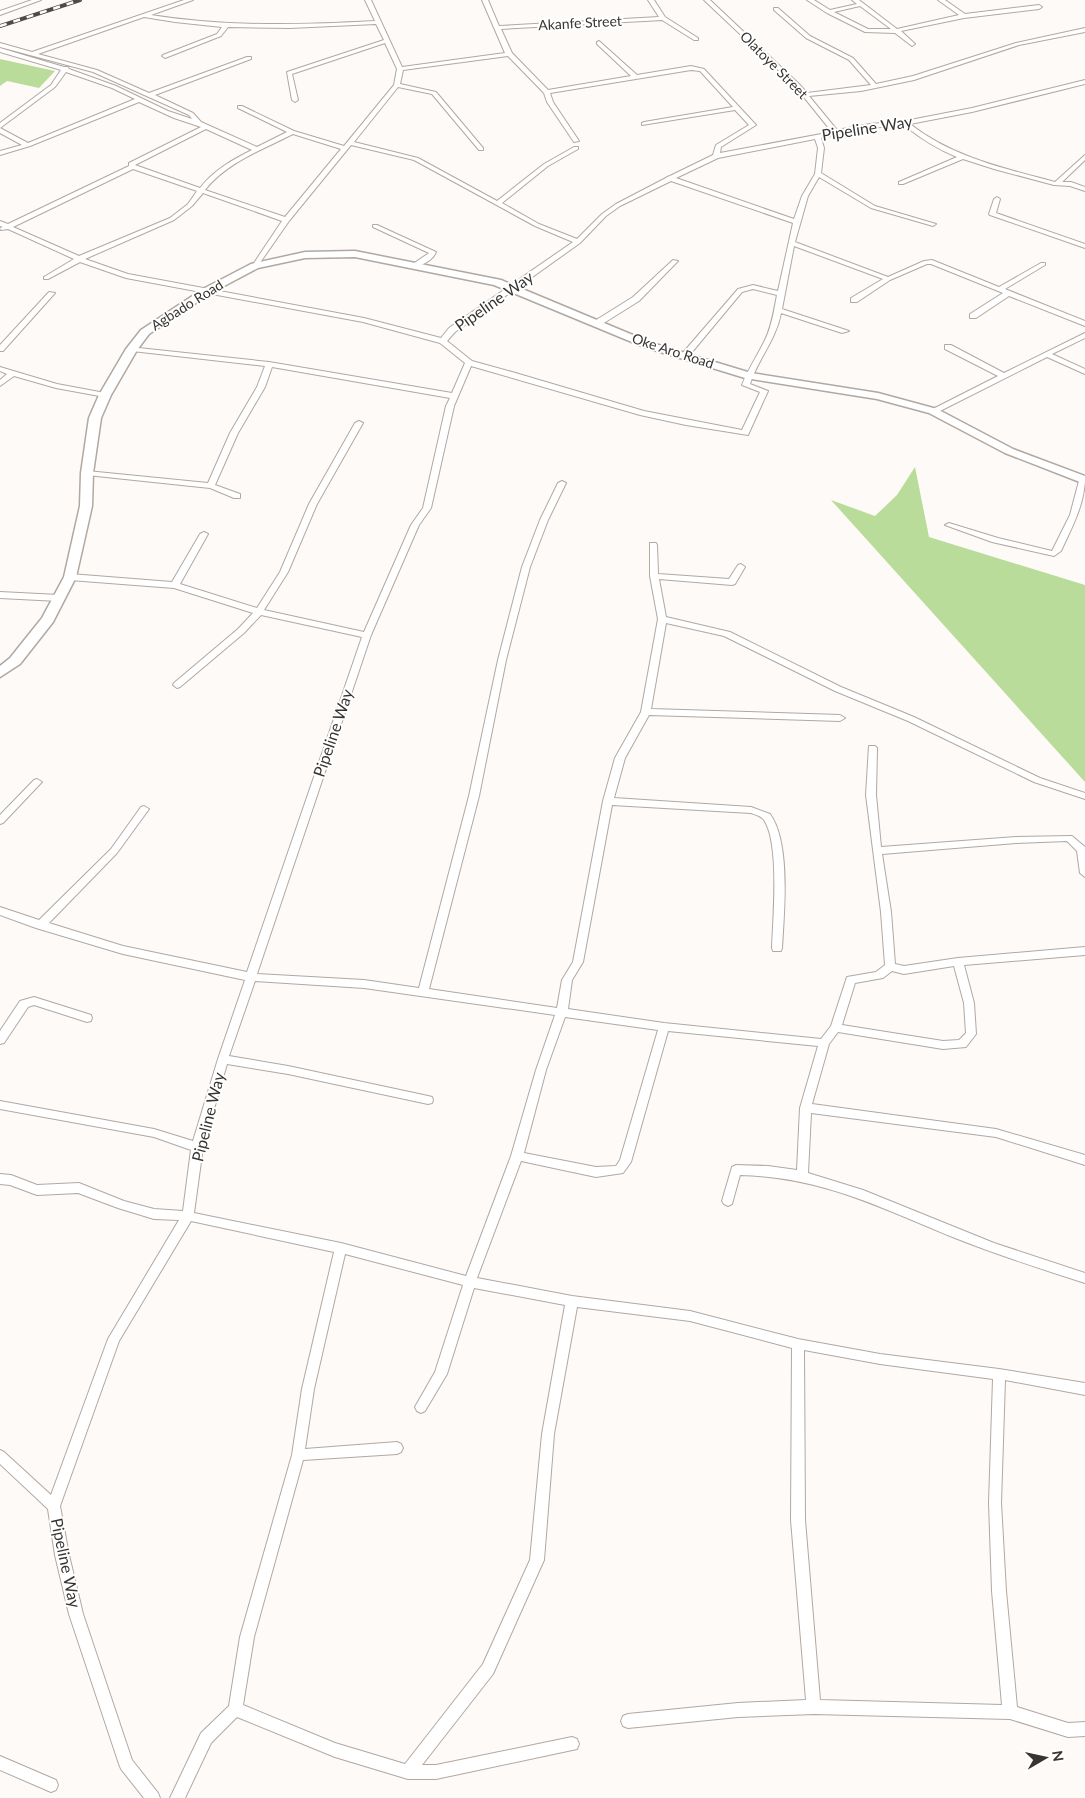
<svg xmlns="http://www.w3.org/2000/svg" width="1085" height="1798" font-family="Lato,sans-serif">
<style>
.green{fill:#b9dc9a}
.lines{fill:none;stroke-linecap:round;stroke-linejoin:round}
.minor-casing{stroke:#b1a8a1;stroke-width:2}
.secondary-casing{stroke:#b1a8a1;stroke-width:3}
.minor{fill:#fff;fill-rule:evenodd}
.secondary{fill:#fff;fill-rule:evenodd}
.rail-casing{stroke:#4f4b48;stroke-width:4}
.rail{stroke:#fff;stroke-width:2.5;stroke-dasharray:7;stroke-linecap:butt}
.labels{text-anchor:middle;stroke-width:4;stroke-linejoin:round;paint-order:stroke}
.far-street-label{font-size:14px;fill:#383431;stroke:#fff}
.street-label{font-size:16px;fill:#383431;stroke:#fff}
</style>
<rect width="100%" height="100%" fill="#fefaf7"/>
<!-- green -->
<path class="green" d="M0,59L55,71L39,88L7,81L0,86Z
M915,467L929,537L1085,585V782L831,500L875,516L897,495Z"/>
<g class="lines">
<!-- minor casing -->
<g class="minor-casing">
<path id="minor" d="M32,0H41L0,15V11Z
M184,0H193L151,15C225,27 300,25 375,21L365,0H371L402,67L505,53L482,0H488L499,26L659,17L648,0H654L665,17L698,38V40H694L662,20L501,29L512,53L548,90L631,76L597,44V42L599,41L637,75L691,66L704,69L756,125L721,147L720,153L832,132L795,86L704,0H710L799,84L807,93L871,85L849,60L806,38L774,10V8H778L810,36L853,58L876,84L913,76L1016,43L1085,28V32L1019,45L914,80L861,91L809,96L837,130L870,124L905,121L972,108L1085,80V84L972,112L910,124C952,157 1003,168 1055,182L1085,155V160L1062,182H1071L1085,187V191L1070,186L1054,185L994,169L963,159L903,184H899V182L957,157C937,149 920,138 904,125L870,128L821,138L824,148L821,173L875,206L936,224L933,226L871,208L819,177L808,196L795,242L888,277L924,261L932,260L999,287L1041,263H1045V265L1005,289L1085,321V326L1009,296L976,318H970V314L1003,293L931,264H927L890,280L857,302H851V298L883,279L794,246L782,309L849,331L842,333L781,313C776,340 758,359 750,384L768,391L748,435L686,425L640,415L471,366L454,406L431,508L419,525L371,635L257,974L364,980L419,988L469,796L498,660L522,567L540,520L558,483L562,481L566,483L548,520L530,567L506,660L479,796L429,989L557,1008L562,980L573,962L603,801L615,758L641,712L658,619L650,576V543H656L657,545L658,574L729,579L738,565L741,564L745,567L735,584L732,585L659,579L666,617L730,632L841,687L914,717L1040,778L1085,793V799L1034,782L908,721L835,691L724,636L666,623L651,709L840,715L845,718L840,721L649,715L625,758L614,798L751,807L770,814C791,843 784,913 782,948L781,951H773L772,948C773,918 780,844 764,820C761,816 756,815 751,813L612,805L583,962L572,980L568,1009L664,1023L821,1039L831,1026L847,977L876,972L885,965L881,912L866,795L869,746H875L877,748L876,795L881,847L1016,837L1072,836L1085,847V877L1080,873L1077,851L1067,841L1016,843L882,854L891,912L895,964L904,966L958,958L1085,947V955L964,965L974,1003L976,1034L966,1047L943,1049L838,1032L829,1044L812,1104L996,1129L1085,1155V1165L996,1137L811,1113L808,1173L863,1190L994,1243L1085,1273V1283C1041,1269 998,1255 955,1238C881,1208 823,1177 740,1175L732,1204L728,1206L724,1204L722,1201L732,1167L736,1165L768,1166L797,1170L800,1108L818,1046L668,1031L631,1162L623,1173L596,1177L521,1161L477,1278L572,1296L690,1311L798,1339L880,1354L999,1369L1085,1383V1395L1005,1380L1001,1503L1006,1591L1017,1707L1068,1723L1085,1722V1736L1068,1737L1010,1719L814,1714L738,1717L628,1728L623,1726L621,1721L623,1716L628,1714L738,1703L806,1700L791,1520L792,1348L690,1321L577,1307L554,1434L544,1560L493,1674L422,1765H436L572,1737L577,1739L579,1744L577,1749L436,1779H408L335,1757L237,1717L211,1743L185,1798H170L201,1733L229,1706L240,1637L292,1455L302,1389L334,1252L191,1221L119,1341L60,1506L69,1555L83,1614L132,1760L158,1793L160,1798H144L121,1769L119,1764L69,1614L55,1555L48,1509L0,1464V1450L4,1452L51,1495L108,1339L179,1220L154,1219L118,1208L78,1193L37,1195L10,1185L0,1184V1174L11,1175L37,1185L79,1183L124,1201L154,1209L183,1211L191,1150L154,1137L0,1109V1101L154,1129L193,1141L218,1059L245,980L123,954L36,928L0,915V907L39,920L111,849L141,807L144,806L149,809L117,853L49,923L123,946L247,972L362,637L261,615L244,633L180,687L177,688L173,685L174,683L238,629L253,613L174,588L70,580L66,577L70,574L172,582L200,534L204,532L208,534L180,584L257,608L280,572L309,504L355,423L359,421L363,423L317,504L288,572L264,610L364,632L411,525L423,508L446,406L450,398L272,367L265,387L238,433L215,485L240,494V498H234L210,488L87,475L83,473L87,471L208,483L230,433L257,387L265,366L132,351H129V347L269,362L452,393L465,363L440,343L363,322L126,278L80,262L48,279H44V277L74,259L8,229L1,230L0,228L3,227L0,226V221L8,224L129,166V163L201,127L174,118L139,102L30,146L0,155V151L22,145L0,133V128L28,143L135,99L112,88L66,72L55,87L0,128V123L51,85L61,70L0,52V48L64,67H68L69,69L116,86L168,111L192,119L189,115L93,72L0,47V43L32,52ZM144,17L175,22L222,27L217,34L163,55L162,56L165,58L221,36L228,27L290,28L376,24L384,40L287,72L292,100L295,102L298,100L292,74L385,43L397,69L394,85L344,146L294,131L242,106H238V108L287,132L257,147L201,122L193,113L155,95L251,59V57H247L149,93L97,70L38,54ZM508,56L544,93L547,102L574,142L579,141L553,102L550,93L691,70L700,71L733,107L644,122L642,123V125L735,110L749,125L716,145L713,155L670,176L667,177L666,178L616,204L602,214L577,239L539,224L502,203L548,166L578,149V147H574L544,164L497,201L418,158L354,142L398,87L432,94L479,150H483V148L436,92L400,84L403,70ZM206,129L252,150C232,160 214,170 200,188L135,165ZM293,134L341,149L285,217L205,190C227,162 262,150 293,134ZM815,139L818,148L815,174L802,196L794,219L676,178L718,158ZM351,145L414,160L535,226L573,242L449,328L441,338L364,318L128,274L85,259L174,220L192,206L203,193L282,221L252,266L257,267L289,221ZM133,169L197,191L188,204L170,218L79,256L13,227ZM671,181L793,223L778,291L753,285L738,289L681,355L682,357H688L742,292L753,289L777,295C774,310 772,326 765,340C758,355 748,369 742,385L760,392L742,430L644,411L512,372L472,361L447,341L455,332L580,243L606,216L620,206ZM954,966L964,1003L966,1033L959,1040L943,1041L842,1025L855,983L883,978L892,971L904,974ZM255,981L364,988L555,1015L536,1070L511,1156L466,1276L341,1243L194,1213L203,1147L227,1064L288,1074L428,1104L432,1103L433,1100L432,1097L428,1096L288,1066L229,1056ZM565,1017L658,1030L620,1160L616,1166L596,1167L524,1153L546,1070ZM345,1254L463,1285L435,1372L415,1407L417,1411L421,1413L425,1411L447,1374L474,1288L565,1305L542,1434L530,1560L483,1664L405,1764L335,1743L243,1705L254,1637L303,1460L397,1454L401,1452L403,1448L401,1444L397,1442L305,1449L314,1389ZM804,1350L880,1364L993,1379L989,1503L992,1591L1002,1705L820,1700L805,1520Z
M807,0H814L830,10L857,4L852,0H859L897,29L959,15L938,0H945L965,14L1039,5L1042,7L1039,9L964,18L901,31L914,43L915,44L912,46L895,33L865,32L827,13ZM860,6L891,29H868L834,12Z
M997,197L1000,199L996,213L1085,244V248L990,215L989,214L994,199Z
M373,225H377L436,252C433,260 421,267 413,266V264L429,253L373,227Z
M673,260L678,261L639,301L599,326H593V322L633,297Z
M49,292L55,293L3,351H0V345Z
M1085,333V338L1052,354L1085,369V374L1047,357L936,413H930L929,411L998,376L945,349V345H951L1004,373Z
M0,367L57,384L105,393L109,395L105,397L56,388L14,376L0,386V380L7,374L0,371Z
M1080,477H1085C1085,504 1072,527 1061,551L1054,556L992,542L945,525L949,523L998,538L1052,551L1070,515Z
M0,592L59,595L63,598L59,601L0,598Z
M37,779L42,782L40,784L3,823L0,824V815L34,780Z
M34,997L91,1015L92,1018L91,1021L87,1022L34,1005L28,1007L4,1043L0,1044V1031L20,1001Z
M0,1756L56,1780L58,1785L56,1790L51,1792L0,1770Z"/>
</g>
<!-- secondary casing -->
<g class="secondary-casing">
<path id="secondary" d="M355,251L501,280L652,343L751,373L878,393L937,409L1013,449L1085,476V484L1005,453L929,413L877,399L745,378L644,347L494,285L355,257L305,258L258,268L211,293L149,334L137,350L111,395L101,418L93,473L92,506L76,577L53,622L20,664L0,677V666L10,658L42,618L64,577L80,506L81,473L89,418L99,395L126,349L141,330L203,289L251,264L305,252Z"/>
</g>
<!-- minor -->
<use href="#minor" class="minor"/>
<!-- secondary -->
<use href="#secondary" class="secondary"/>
<!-- rail casing -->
<g class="rail-casing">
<path id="rail" d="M0,26L80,0"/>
</g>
<!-- rail -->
<use href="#rail" class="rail"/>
</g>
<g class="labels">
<!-- far-street labels -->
<g class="far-street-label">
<text transform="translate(580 23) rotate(-3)" y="5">Akanfe Street</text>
<text transform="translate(774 65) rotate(45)" y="5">Olatoye Street</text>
<text transform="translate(187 305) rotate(-32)" y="5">Agbado Road</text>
<text transform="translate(673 351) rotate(18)" y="5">Oke Aro Road</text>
</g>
<!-- street labels -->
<g class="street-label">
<text transform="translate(867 128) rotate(-9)" y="6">Pipeline Way</text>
<text transform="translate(494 301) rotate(-35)" y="6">Pipeline Way</text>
<text transform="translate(333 733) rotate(-71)" y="6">Pipeline Way</text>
<text transform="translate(208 1117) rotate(-76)" y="6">Pipeline Way</text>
<text transform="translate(66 1563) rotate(78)" y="6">Pipeline Way</text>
</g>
</g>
<!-- north arrow -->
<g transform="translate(1045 1758) rotate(81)" stroke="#ffffff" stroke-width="4" paint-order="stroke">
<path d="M0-4L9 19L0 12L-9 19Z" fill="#383431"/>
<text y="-8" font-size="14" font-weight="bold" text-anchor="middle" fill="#383431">N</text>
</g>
</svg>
